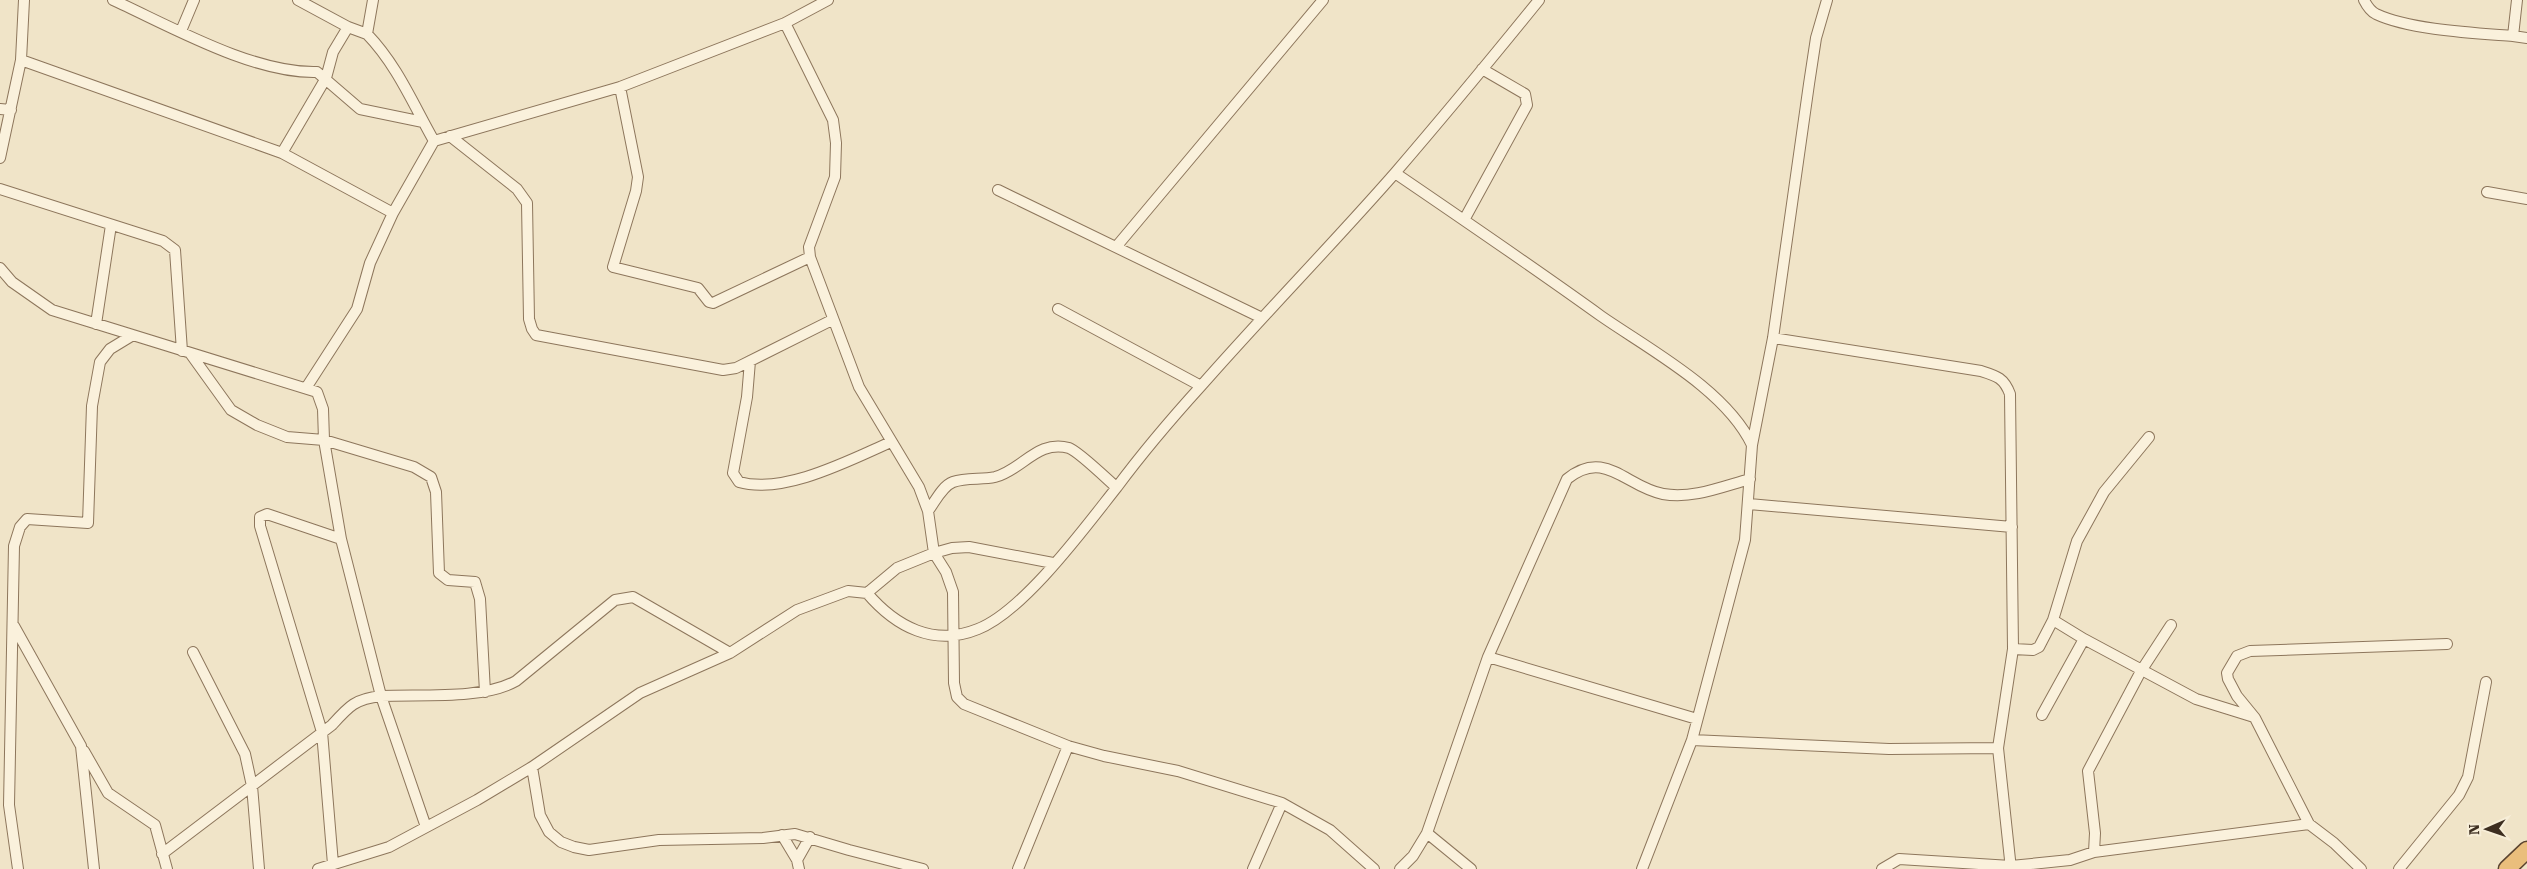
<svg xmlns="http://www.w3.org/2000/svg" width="2527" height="869" font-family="'Roboto Serif',serif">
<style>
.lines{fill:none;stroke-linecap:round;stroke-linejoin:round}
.minor-casing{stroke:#8d765c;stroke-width:12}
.trunk-casing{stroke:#5b4430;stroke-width:19}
.minor{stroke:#faf1dc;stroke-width:10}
.trunk{stroke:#eabe7c;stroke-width:16}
</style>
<rect width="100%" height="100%" fill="#f0e4c8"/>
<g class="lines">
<!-- minor casing -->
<g class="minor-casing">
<path id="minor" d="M113,0C170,26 254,74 317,72L360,109L423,122
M298,0L348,27L367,34
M373,0L367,34C397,65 413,104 434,141
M2364,0C2367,6 2370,11 2376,14C2410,30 2475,33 2513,36
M2517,0L2513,36L2527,38
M785,23L833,120L836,143L835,177L809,247L810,257L859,387L919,487L928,511L934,553L946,572L953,592L954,683L957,697L964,704L1068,746L1104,756L1178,771L1282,803L1330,830L1374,869
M181,31L194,0
M21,60L282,153L393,213
M620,87L638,177L636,191L613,267L698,288L709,302L713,303L810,257
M0,109L11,110
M450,136L517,189L527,203L529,319L532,329L536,335L723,370L736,368L832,320
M282,153L326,78L333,52L348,27
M0,158L21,60L24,0
M1395,173C1464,220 1533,267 1601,316C1650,350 1726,390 1752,445
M0,189L163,241L175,250L182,351
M998,190L1262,318
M2487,192L2527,199
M1464,220L1527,105L1525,94L1482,69
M1116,247L1323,0
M0,268L12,282L52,310L317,392L323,409L324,440L341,539L381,696L426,827
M1058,309L1201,386
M96,324L111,225
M1773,338L1981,371C1997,376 2004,378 2010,394L2013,649L1998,748L2011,869
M190,353L231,410L257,425L287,437L324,440L414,467L431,477L436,492L439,573L448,580L475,582L480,599L485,692
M750,361L747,397L733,473L739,482C784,495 850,460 891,442
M306,388L357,309L370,263L393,213L434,141L620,87L785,23L828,0
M1749,504L2012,527
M928,511C935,502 942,486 953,482C966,477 982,480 995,477C1022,470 1038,439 1069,448C1078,451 1107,479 1116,487
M867,593L897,568L934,553L952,548L969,547L1053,563
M2053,620L2084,639L2196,699L2254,717
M14,626L81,746L94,869
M2013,649L2033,650L2039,647L2053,620L2077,541L2104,492L2149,437
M193,652L245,754L252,786L259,869
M1488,657L1697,719
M2042,715L2084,639
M1692,740L1889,749L1998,748
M84,751L108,793L155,825L167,869
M532,767L540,815L549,832L561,842L574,847L589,850L659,840L763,838L795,834L849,850L923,869
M1427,833L1471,869
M782,835L797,860L799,869
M2094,852L2095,833L2088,771L2141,671L2171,625
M162,854L332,725C349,706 355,699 381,696C420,694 482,700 516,681L615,600L633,597L730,653
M797,860L810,837
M333,864L322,732L260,526V517L267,514L341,539
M18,869L9,805L14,546L20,527L27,519L88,523L92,406L100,362L110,349L133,335
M318,869L389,847L477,800L532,767L640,693L730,653L797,610L848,591L867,593C896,627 934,647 978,629C1024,611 1086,526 1117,487C1143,452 1172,418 1201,386C1265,313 1332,245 1395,173C1444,116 1492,58 1539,0
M1018,869L1068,746
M1253,869L1282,803
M1400,869L1413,856L1427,833L1488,657L1567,479C1605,448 1626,487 1663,494C1693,499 1721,487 1750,479
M1642,869L1692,740L1745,540L1752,445L1773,338L1809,84L1816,38L1827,0
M1882,869L1899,859L2011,866L2070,860L2094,852L2309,824
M2361,869L2334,843L2309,824L2255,718L2237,696L2228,679L2227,673L2237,656L2250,651L2447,644
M2399,869L2459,795L2468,777L2486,682"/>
</g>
<!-- trunk casing -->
<g class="trunk-casing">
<path id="trunk" d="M2507,869L2527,850"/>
</g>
<!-- minor -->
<use href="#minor" class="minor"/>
<!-- trunk -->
<use href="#trunk" class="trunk"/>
</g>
<!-- north arrow -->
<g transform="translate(2487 829) rotate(268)" stroke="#f7eed8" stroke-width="4" paint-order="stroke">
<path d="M0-4L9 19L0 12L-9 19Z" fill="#3d2e20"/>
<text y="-8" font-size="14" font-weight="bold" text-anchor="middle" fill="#3d2e20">N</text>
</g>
</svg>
